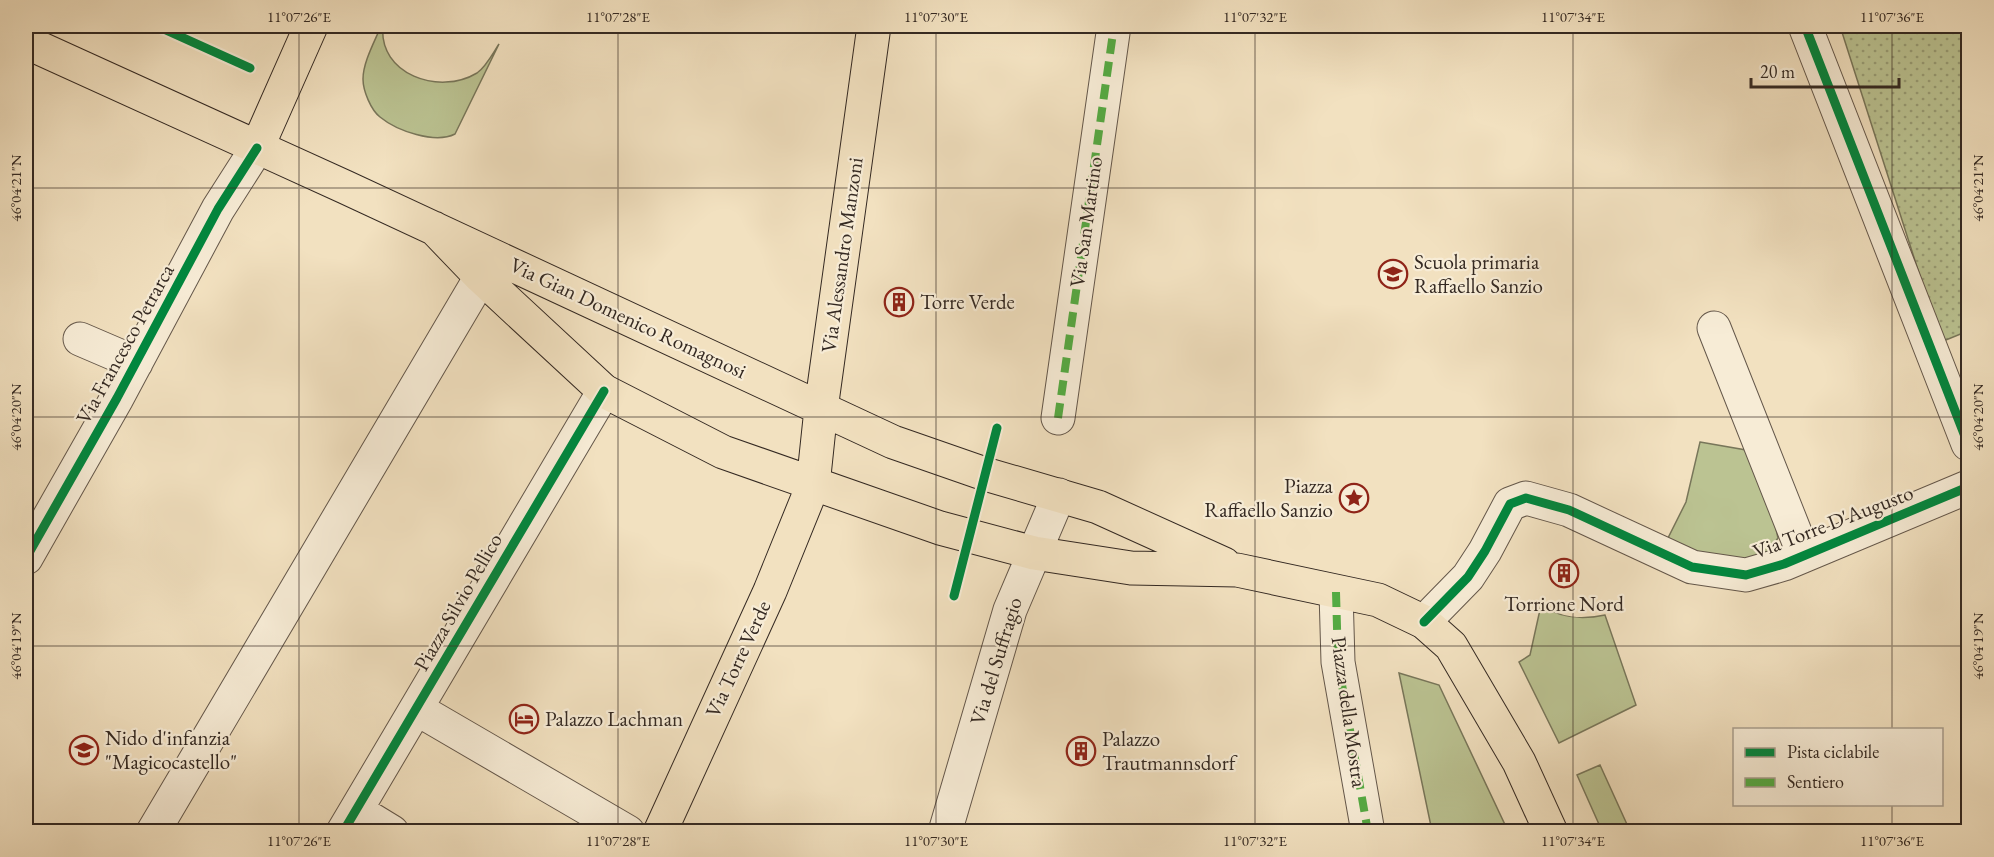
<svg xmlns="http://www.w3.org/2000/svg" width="1994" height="857" font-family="'EB Garamond',serif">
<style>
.green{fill:#bbc392;stroke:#78765a;stroke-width:1.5}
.park{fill:url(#park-dots);stroke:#78765a;stroke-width:1.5}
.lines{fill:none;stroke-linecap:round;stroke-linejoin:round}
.minor-casing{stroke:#64574a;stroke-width:35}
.major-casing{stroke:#342922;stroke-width:35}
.minor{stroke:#f7ecd6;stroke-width:33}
.major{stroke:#f2e1c0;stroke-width:33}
.quiet{stroke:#54ab43;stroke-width:8;stroke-dasharray:15 8;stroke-linecap:butt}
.cycleway-casing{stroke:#f7ecd6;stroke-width:13}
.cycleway{stroke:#00873e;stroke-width:9}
.ticks{fill:none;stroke:#342922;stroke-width:1.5;stroke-opacity:0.45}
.labels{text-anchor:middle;stroke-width:4.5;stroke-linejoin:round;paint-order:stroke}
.street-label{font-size:21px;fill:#342922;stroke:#f7ecd6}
.poi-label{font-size:21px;fill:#342922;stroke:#f7ecd6;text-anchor:start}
.neatline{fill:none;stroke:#342922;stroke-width:2}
.ticks-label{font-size:15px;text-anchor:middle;fill:#342922}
</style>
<defs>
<pattern id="park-dots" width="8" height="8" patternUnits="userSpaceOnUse" patternTransform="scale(1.5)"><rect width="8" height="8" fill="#bbc392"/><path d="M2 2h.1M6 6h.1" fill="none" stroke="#999e77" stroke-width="1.8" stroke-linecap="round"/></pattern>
</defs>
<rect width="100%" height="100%" fill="#f2e1c0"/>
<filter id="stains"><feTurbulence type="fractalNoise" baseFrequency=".00333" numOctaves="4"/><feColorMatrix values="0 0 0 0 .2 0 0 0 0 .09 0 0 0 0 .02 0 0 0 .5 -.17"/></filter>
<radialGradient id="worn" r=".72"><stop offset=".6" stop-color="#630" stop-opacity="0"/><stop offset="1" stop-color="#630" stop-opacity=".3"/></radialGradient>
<!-- green -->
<path class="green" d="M381,26H383C378,74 439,96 477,73C486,67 493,53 499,44L455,134C435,144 397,131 380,117C371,110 363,91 363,79C363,62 375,41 381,26Z
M1700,442L1746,450L1773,515L1778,538L1768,552L1741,561L1663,548L1686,502Z
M1541,605C1561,619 1582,620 1605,615L1636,705L1559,743L1519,662L1530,655Z
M1399,673L1439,685L1508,831H1432Z
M1600,765L1630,831H1602L1577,775Z"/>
<!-- park -->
<path class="park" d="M1840,26H1968V331L1941,342Z"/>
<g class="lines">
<!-- minor casing -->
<g class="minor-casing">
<path id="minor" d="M1805,26L1968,444
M1714,328L1804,555
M80,339L136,363
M1058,418L1114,26
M26,558L117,398L218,209L257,148
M1336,592L1338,662L1368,832
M1424,622L1468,577L1485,551L1510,504L1526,498L1569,510L1692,567L1746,575L1784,564L1968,487
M417,709L628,832
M356,810L392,832
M153,832L481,277
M343,832L604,391
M945,832L1010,610L1059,495"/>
</g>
<!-- major casing -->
<g class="major-casing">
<path id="major" d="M26,42L345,187L893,442L985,474L1098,507L1224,564
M257,148L311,26
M434,228L481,277L604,391L723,452L940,528L1034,553L1131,568L1237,570L1378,600L1424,622L1451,646L1519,762L1551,832
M660,832L770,591L813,485L821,409L874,26"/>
</g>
<!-- minor -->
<use href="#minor" class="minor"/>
<!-- major -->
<use href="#major" class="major"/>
<!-- quiet -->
<path class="quiet" d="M1058,418L1114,26
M1336,592L1338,662L1368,832"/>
<!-- cycleway casing -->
<g class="cycleway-casing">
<path id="cycleway" d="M157,26L250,68
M1805,26L1968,444
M26,558L117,398L218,209L257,148
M954,596L997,428
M1424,622L1468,577L1485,551L1510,504L1526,498L1569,510L1692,567L1746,575L1784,564L1968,487
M343,832L604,391"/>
</g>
<!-- cycleway -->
<use href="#cycleway" class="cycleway"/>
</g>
<!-- ticks -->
<path class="ticks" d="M299,26V832M618,26V832M936,26V832M1255,26V832M1573,26V832M1892,26V730M26,188H1968M26,417H1968M26,646H1968M1892,804V832"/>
<!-- icons -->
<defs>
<g id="school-ring" transform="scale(1.5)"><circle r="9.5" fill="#f7ecd6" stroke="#8f2418" stroke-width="1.5"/><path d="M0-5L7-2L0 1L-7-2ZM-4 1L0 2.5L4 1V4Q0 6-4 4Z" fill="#8f2418"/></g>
<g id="building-ring" transform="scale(1.5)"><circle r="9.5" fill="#f7ecd6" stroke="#8f2418" stroke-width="1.5"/><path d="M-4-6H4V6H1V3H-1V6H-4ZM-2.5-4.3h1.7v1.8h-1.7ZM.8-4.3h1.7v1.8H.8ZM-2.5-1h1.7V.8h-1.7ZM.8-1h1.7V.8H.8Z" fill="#8f2418"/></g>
<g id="sight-ring" transform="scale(1.5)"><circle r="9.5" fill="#f7ecd6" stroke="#8f2418" stroke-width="1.5"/><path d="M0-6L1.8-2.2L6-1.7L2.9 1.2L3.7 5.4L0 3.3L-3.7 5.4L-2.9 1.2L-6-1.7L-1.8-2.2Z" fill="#8f2418"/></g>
<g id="hotel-ring" transform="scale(1.5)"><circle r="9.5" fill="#f7ecd6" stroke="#8f2418" stroke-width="1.5"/><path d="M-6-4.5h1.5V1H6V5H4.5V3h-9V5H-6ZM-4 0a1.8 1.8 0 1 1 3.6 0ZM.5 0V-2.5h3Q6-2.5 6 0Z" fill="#8f2418"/></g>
</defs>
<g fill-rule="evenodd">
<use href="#school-ring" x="1393" y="274"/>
<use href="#building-ring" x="899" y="302"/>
<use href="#sight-ring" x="1354" y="498"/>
<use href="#building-ring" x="1564" y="573"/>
<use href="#hotel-ring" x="524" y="719"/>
<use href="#school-ring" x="84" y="750"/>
<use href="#building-ring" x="1081" y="751"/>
</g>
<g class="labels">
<!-- street labels -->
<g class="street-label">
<text transform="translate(1086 222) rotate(-82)" y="7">Via San Martino</text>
<text transform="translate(842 255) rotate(-82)" y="7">Via Alessandro Manzoni</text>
<text transform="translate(628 318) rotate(25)" y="7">Via Gian Domenico Romagnosi</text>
<text transform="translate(125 344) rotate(-61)" y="7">Via Francesco Petrarca</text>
<text transform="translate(1833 522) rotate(-21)" y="7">Via Torre D'Augusto</text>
<text transform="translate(458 602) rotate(-60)" y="7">Piazza Silvio Pellico</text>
<text transform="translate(738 659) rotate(-65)" y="7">Via Torre Verde</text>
<text transform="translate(996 661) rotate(-73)" y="7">Via del Suffragio</text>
<text transform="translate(1349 712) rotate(82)" y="7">Piazza della Mostra</text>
</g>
<!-- poi labels -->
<g class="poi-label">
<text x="1414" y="269">Scuola primaria<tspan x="1414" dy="24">Raffaello Sanzio</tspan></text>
<text x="920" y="309">Torre Verde</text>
<text x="1333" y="493" text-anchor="end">Piazza<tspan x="1333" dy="24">Raffaello Sanzio</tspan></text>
<text x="1564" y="611" text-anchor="middle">Torrione Nord</text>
<text x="545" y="726">Palazzo Lachman</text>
<text x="105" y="745">Nido d'infanzia<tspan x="105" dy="24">"Magicocastello"</tspan></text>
<text x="1102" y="746">Palazzo<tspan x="1102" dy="24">Trautmannsdorf</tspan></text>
</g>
</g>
<!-- margin -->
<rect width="1994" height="857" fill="none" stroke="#f2e1c0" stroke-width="66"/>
<!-- legend -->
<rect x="1733" y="728" width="210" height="78" fill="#f7ecd6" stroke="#a99e8e" stroke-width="1.5"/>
<rect x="1745" y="748" width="30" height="9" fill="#00873e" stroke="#a99e8e" stroke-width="1.5"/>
<text x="1787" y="758" font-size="18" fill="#342922">Pista ciclabile</text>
<rect x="1745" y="778" width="30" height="9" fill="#54ab43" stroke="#a99e8e" stroke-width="1.5"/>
<text x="1787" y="788" font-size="18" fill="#342922">Sentiero</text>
<!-- scale -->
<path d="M1751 78v9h148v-9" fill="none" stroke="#342922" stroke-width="3"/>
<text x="1760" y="78" font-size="18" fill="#342922" stroke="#f7ecd6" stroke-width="4.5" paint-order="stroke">20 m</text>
<rect x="33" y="33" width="1928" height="791" class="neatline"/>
<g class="ticks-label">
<text x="299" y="22">11°07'26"E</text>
<text x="618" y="22">11°07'28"E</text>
<text x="936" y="22">11°07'30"E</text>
<text x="1255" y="22">11°07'32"E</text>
<text x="1573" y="22">11°07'34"E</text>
<text x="1892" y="22">11°07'36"E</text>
<text transform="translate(16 188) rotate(-90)" y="5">46°04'21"N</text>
<text transform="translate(1978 188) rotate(-90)" y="5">46°04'21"N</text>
<text transform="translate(16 417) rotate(-90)" y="5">46°04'20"N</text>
<text transform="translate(1978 417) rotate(-90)" y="5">46°04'20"N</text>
<text transform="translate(16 646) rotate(-90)" y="5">46°04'19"N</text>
<text transform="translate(1978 646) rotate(-90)" y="5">46°04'19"N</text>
<text x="299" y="846">11°07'26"E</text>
<text x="618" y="846">11°07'28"E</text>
<text x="936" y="846">11°07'30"E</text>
<text x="1255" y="846">11°07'32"E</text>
<text x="1573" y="846">11°07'34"E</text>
<text x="1892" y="846">11°07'36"E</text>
</g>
<rect width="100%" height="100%" filter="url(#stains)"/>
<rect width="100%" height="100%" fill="url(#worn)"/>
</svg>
